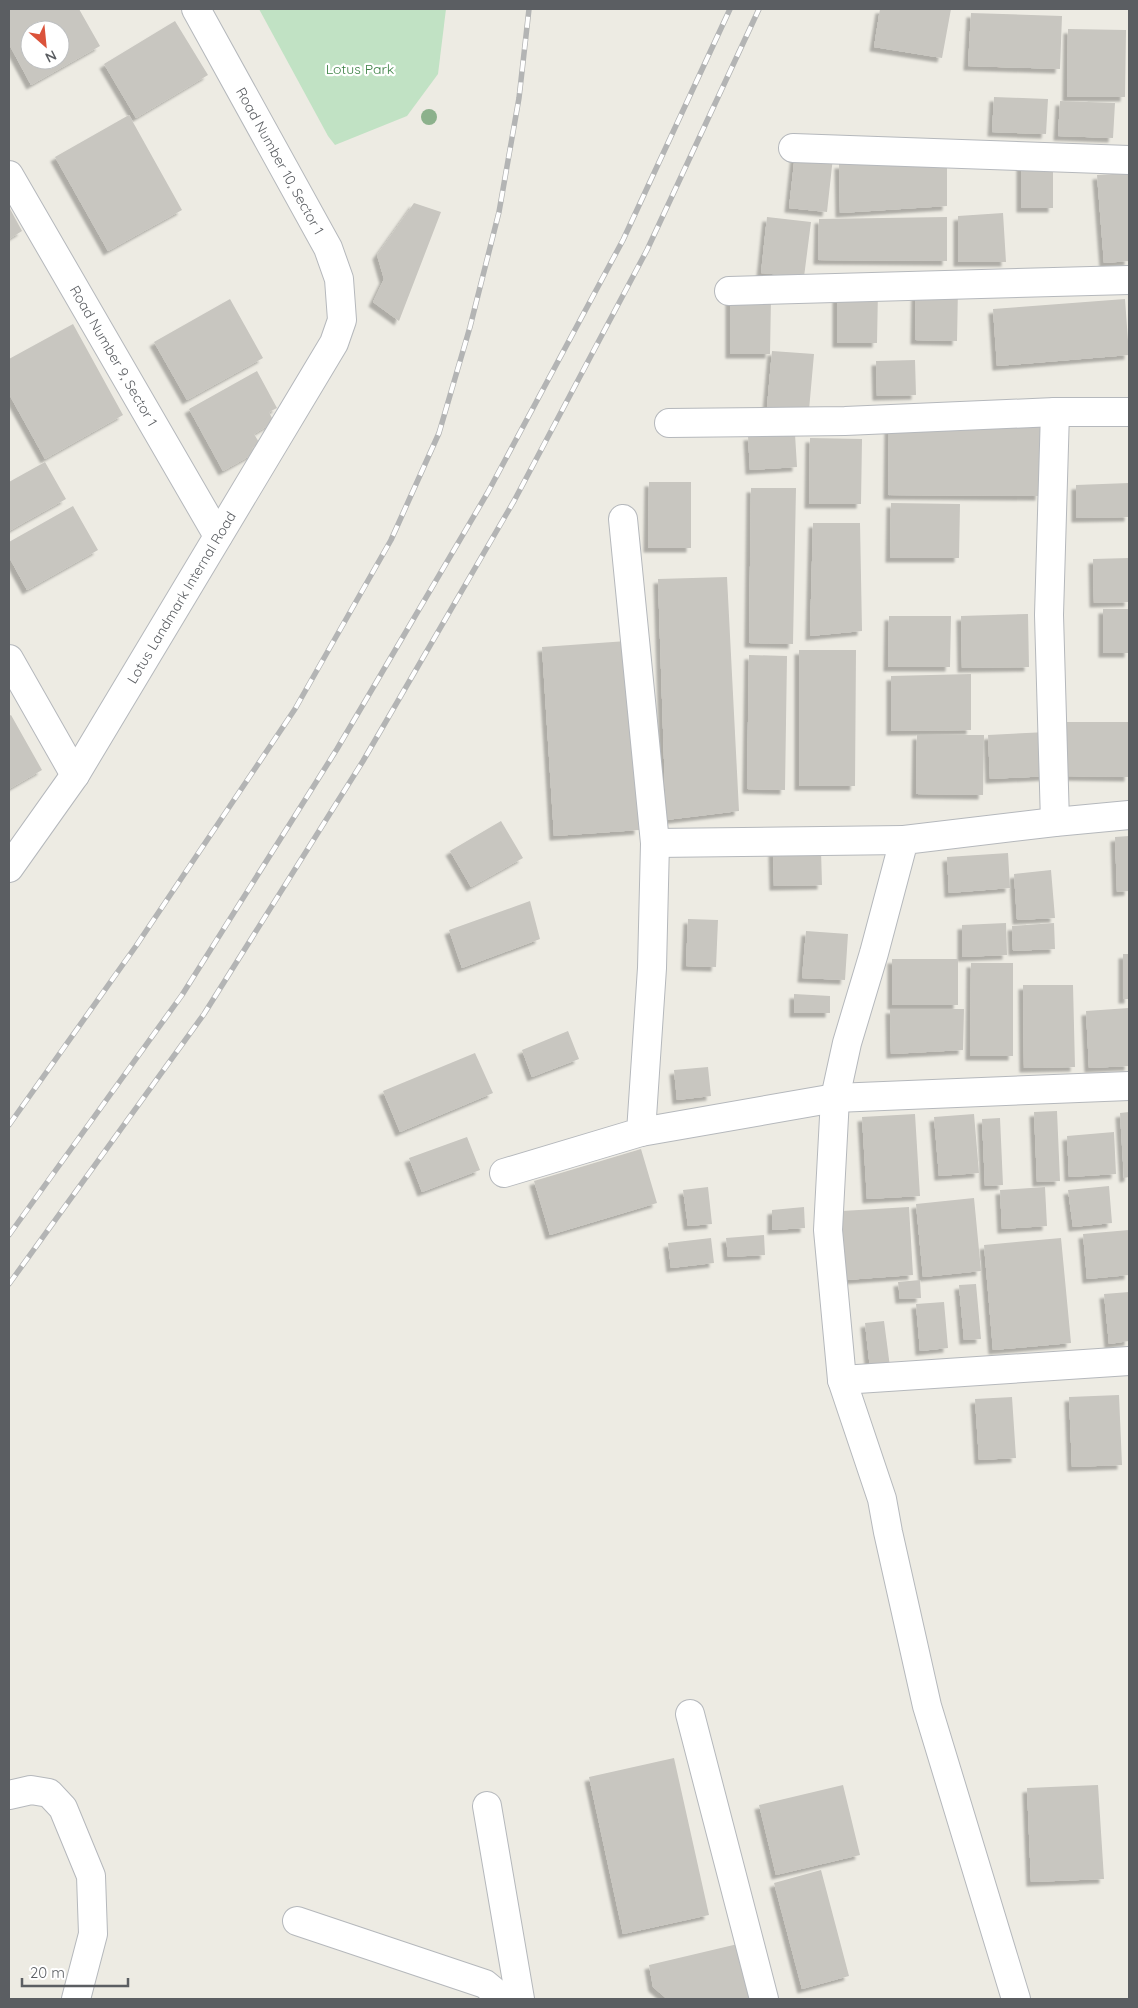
<svg xmlns="http://www.w3.org/2000/svg" width="1138" height="2008" font-family="Quicksand,sans-serif">
<style>
.green{fill:#c1e2c4}
.building{fill:#c8c6c0;fill-rule:evenodd;filter:url(#shadow)}
.lines{fill:none;stroke-linecap:round;stroke-linejoin:round}
.minor-casing{stroke:#b5b8bc;stroke-width:30}
.tertiary-casing{stroke:#b5b8bc;stroke-width:30}
.minor{stroke:#fff;stroke-width:28}
.tertiary{stroke:#fff;stroke-width:28}
.rail-casing{stroke:#b3b4b4;stroke-width:5.5}
.rail{stroke:#fff;stroke-width:4;stroke-dasharray:11;stroke-linecap:butt}
.tree{fill:#8cb18c}
.labels{text-anchor:middle;stroke-width:4.5;stroke-linejoin:round;paint-order:stroke}
.park-label{font-size:14px;fill:#3c8144;stroke:#fff}
.street-label{font-size:14px;fill:#5b5e62;stroke:#fff}
</style>
<defs>
<filter id="shadow"><feDropShadow dx="-4.5" dy="4.5" stdDeviation="1" flood-color="#0004"/></filter>
</defs>
<rect width="100%" height="100%" fill="#edebe3"/>
<!-- green -->
<path class="green" d="M259,9H446L438,74L407,116L335,145L328,136Z"/>
<!-- building -->
<path class="building" d="M9,9H79L100,46L31,85L9,44ZM30,30H60V60H30Z
M880,9H951L942,58L874,47Z
M971,13L1062,16L1060,69L968,66Z
M175,21L208,75L136,118L104,64Z
M1068,29L1126,30L1125,97H1067Z
M994,97L1048,99L1046,134L992,132Z
M1060,101L1115,103L1113,138L1058,136Z
M129,115L182,210L108,251L55,157Z
M795,154L833,157L827,212L789,208Z
M947,163V206L840,213L839,164Z
M1021,163H1053V208H1021Z
M1129,173V261L1104,263L1097,175Z
M414,203L441,212L399,321L373,302L384,279L377,255Z
M9,207L22,231L9,239Z
M1003,213L1006,262H958V216Z
M767,217L811,222L804,277L761,273Z
M947,217V261L818,260L819,219Z
M916,288H958L957,341L915,340Z
M837,290H878L877,343H837Z
M730,298H771L770,354H730Z
M230,299L263,358L187,400L154,342Z
M1125,299L1129,355L997,366L993,309Z
M73,324L123,415L45,459L9,394V359Z
M772,351L814,354L809,410L767,407Z
M915,360L916,395L877,396L876,361Z
M257,371L277,408L269,412L274,422L254,434L260,444L252,448L255,453L223,471L189,409Z
M889,425L1041,426L1040,496L888,495Z
M795,434L797,467L750,470L748,436Z
M810,438L862,439L861,504H809Z
M45,462L66,499L9,531V482Z
M649,482H691V548H648Z
M1129,483V517L1076,518V485Z
M751,488H796L793,644L749,643Z
M891,503L960,504L959,558H890Z
M73,506L98,550L27,590L9,557V542Z
M813,523H860L862,631L810,636Z
M1129,558V602L1094,603L1093,559Z
M727,577L739,811L666,820L658,579Z
M1103,609H1129V653H1103Z
M1028,614L1029,667L962,668L961,616Z
M889,616H951L950,667H888Z
M627,641L639,830L554,836L542,647Z
M799,650H856L855,786H799Z
M749,655L787,656L785,790L747,789Z
M971,674V730L891,731V676Z
M11,715L42,770L9,789V716Z
M1063,722H1129V777L1062,776Z
M1047,732L1049,776L990,779L988,735Z
M917,735H984L983,795L916,794Z
M501,821L523,858L471,887L450,851Z
M1129,836V891L1117,892L1115,837Z
M821,850L822,885L774,886L773,851Z
M1008,853L1010,888L949,893L947,857Z
M1051,870L1055,918L1017,920L1014,874Z
M530,901L540,939L462,968L449,930Z
M688,919L718,920L716,967L686,966Z
M1006,923L1007,955L962,957V925Z
M1054,923L1055,949L1013,951L1012,926Z
M806,931L848,934L845,980L802,978Z
M1123,954H1129V999H1123Z
M892,959H958V1005H892Z
M971,963H1013V1056H970Z
M1023,985H1073L1075,1067L1024,1068Z
M794,994L830,996V1013H794Z
M1129,1008V1066L1089,1068L1086,1011Z
M890,1009H964L963,1050L891,1054Z
M568,1031L579,1059L532,1077L522,1050Z
M475,1053L493,1093L400,1132L383,1091Z
M708,1067L711,1096L677,1100L674,1070Z
M1057,1111L1060,1181L1037,1182L1034,1112Z
M1129,1112V1177L1124,1178L1120,1113Z
M915,1114L920,1196L867,1199L862,1117Z
M974,1114L979,1173L939,1176L934,1117Z
M1000,1118L1003,1185L985,1186L982,1119Z
M1114,1132L1116,1174L1069,1177L1067,1136Z
M467,1137L480,1170L422,1192L409,1158Z
M641,1149L657,1203L550,1235L534,1181Z
M1109,1186L1112,1223L1073,1227L1068,1190Z
M708,1187L712,1224L688,1226L683,1190Z
M1045,1187L1047,1226L1002,1229L1000,1190Z
M974,1198L981,1271L923,1277L916,1204Z
M804,1207L805,1228L772,1230V1210Z
M909,1207L913,1275L846,1280L842,1211Z
M1129,1230V1275L1087,1279L1083,1234Z
M764,1235L765,1255L728,1257L726,1238Z
M711,1238L714,1263L671,1268L668,1243Z
M1061,1238L1071,1343L993,1350L984,1245Z
M920,1280L921,1298L900,1299L898,1282Z
M976,1284L981,1339L964,1340L959,1285Z
M1129,1292V1341L1109,1344L1104,1294Z
M944,1302L948,1348L920,1351L916,1304Z
M884,1321L890,1367L870,1369L865,1323Z
M1119,1395L1122,1465L1072,1467L1069,1397Z
M1012,1397L1016,1458L979,1460L975,1399Z
M674,1758L709,1915L623,1934L589,1777Z
M843,1785L860,1855L776,1875L759,1805Z
M1098,1785L1104,1879L1031,1882L1027,1788Z
M821,1870L849,1976L802,1989L774,1883Z
M742,1943L758,1999H667L653,1987L649,1965Z"/>
<g class="lines">
<!-- minor casing -->
<g class="minor-casing">
<g id="minor">
<path d="M793,148L1129,160"/>
<path id="s1" d="M9,175L218,536"/>
<path d="M729,291L1129,280"/>
<path d="M1055,412L1049,615L1055,822"/>
<path d="M669,423L845,421L1055,412H1129"/>
<path d="M9,659L75,775"/>
<path d="M655,843L904,840"/>
<path id="s2" d="M9,868L75,775L334,343L342,320L339,279L328,248L196,9"/>
<path d="M641,1132L835,1098L1129,1086"/>
<path d="M504,1173L641,1132L652,968L655,843L623,519"/>
<path d="M842,1380L1129,1361"/>
<path d="M690,1714L764,1999"/>
<path d="M9,1795L31,1790L49,1793L63,1808L91,1876L93,1934L76,1999"/>
<path d="M487,1806L520,1999"/>
<path d="M297,1921L485,1984L503,1999"/>
</g>
</g>
<!-- tertiary casing -->
<g class="tertiary-casing">
<path id="tertiary" d="M1016,1999L927,1706L888,1532L882,1499L842,1380L828,1230L835,1098L847,1043L874,953L904,840L1055,822L1129,815"/>
</g>
<!-- minor -->
<use href="#minor" class="minor"/>
<!-- tertiary -->
<use href="#tertiary" class="tertiary"/>
<!-- rail casing -->
<g class="rail-casing">
<path id="rail" d="M9,1125L136,946L295,709L391,540L439,433L470,327L499,212L519,98L529,9
M9,1235L182,995L337,749L488,492L623,240L730,9
M9,1284L204,1014L363,761L514,501L647,250L759,9"/>
</g>
<!-- rail -->
<use href="#rail" class="rail"/>
</g>
<!-- trees -->
<circle class="tree" cx="429" cy="117" r="8"/>
<g class="labels">
<!-- park labels -->
<g class="park-label">
<text x="360" y="74">Lotus Park</text>
</g>
<!-- street labels -->
<g class="street-label">
<text transform="translate(280 161) rotate(61)" y="5">Road Number 10, Sector 1</text>
<text dy="5" stroke="none"><textPath href="#s1" startOffset="209">Road Number 9, Sector 1</textPath></text>
<text dy="5" stroke="none"><textPath href="#s2" startOffset="321">Lotus Landmark Internal Road</textPath></text>
</g>
</g>
<!-- border -->
<rect width="1138" height="2008" fill="none" stroke="#5b5e62" stroke-width="20"/>
<!-- north arrow -->
<g transform="translate(45 45) rotate(153)"><circle r="24" fill="#ffffff" stroke="#bdbfc0"/>
<path d="M0-4L9 19L0 12L-9 19Z" fill="#db533b"/>
<text y="-8" font-size="14" font-weight="bold" text-anchor="middle" fill="#5b5e62">N</text>
</g>
<!-- scale -->
<path d="M22 1978v8h106v-8" fill="none" stroke="#5b5e62" stroke-width="2.5"/>
<text x="30" y="1978" font-size="15" fill="#5b5e62" stroke="#ffffff" stroke-width="4" paint-order="stroke">20 m</text>
</svg>
